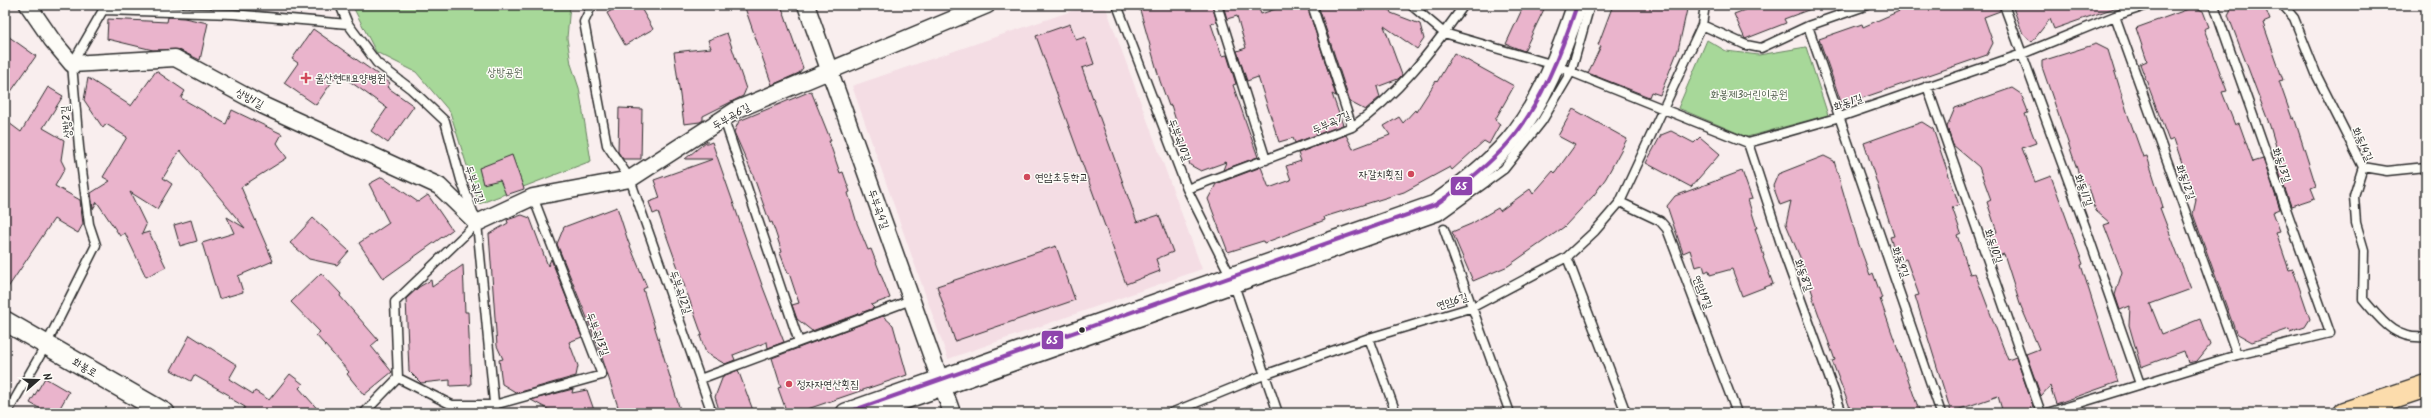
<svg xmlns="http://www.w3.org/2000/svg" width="2431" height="418" font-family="Kalam,'Poor Story',sans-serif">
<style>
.built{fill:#f4dde4}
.green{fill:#a7d899;stroke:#698262}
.building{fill:#eab4cc;stroke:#2b2b2b}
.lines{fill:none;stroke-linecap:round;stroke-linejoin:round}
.service-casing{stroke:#2b2b2b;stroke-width:11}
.minor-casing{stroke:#2b2b2b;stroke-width:19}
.tertiary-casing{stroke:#2b2b2b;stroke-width:22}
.trunk-casing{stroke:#2b2b2b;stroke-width:25}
.service{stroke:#fdfcf7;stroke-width:8}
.minor{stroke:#fdfcf7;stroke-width:16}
.tertiary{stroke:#fdfcf7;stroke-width:19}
.trunk{stroke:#fcdcac;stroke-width:22}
.bus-1-casing{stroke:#fdfcf7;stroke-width:7}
.bus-1{stroke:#8e44ad;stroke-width:4}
.poi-dot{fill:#d1495b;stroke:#fdfcf7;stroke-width:1.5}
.bus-dot{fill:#2b2b2b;stroke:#fdfcf7;stroke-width:1.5}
.labels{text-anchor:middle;stroke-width:3;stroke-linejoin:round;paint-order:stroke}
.park-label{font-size:11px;fill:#505f4c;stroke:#fdfcf7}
.poi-label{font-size:11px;fill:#2b2b2b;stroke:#fdfcf7;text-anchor:start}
.street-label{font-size:11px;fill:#2b2b2b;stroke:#fdfcf7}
.line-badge{stroke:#fdfcf7;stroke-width:1.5}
.badge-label{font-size:11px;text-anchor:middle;font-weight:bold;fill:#fff}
</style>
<rect width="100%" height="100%" fill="#f9eeee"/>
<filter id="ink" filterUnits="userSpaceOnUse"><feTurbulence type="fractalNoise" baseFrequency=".025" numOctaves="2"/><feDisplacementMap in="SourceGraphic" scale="8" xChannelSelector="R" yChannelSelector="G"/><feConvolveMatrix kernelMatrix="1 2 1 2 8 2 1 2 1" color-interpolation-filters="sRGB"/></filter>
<g filter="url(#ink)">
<!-- built -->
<path class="built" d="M1089,5H1105L1202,269L948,359L852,86Z"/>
<!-- green -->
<path class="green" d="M352,5H570L567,38L571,64L579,88L591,161L479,204L450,112L416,72L376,52Z
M1707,40L1726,51L1759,55L1806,47L1828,115L1747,137L1678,108Z"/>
<!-- building -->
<path class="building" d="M621,5H639L653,29L625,45L607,13Z
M744,5H781L803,68L799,73L772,85Z
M1156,5H1212L1217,22L1211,24L1222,56L1227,55L1236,84L1233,85L1258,157L1223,170L1226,162L1201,171L1190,165L1171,105L1169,106L1160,81L1140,10Z
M1223,5H1262V8L1259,9L1261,14L1287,5H1307L1336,96L1332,94L1343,125L1295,143L1293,138L1279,142L1258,77L1247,81L1237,51L1246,48L1237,16L1227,19Z
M1318,5H1388L1391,13L1420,24L1424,39L1417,49L1384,26L1402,75L1398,79L1377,87L1380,97L1365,110L1350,102Z
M1524,5H1546L1524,51L1506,44Z
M1613,5H1688L1678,50L1660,95L1651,92L1649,97L1588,73L1601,46L1598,45Z
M1758,5H1818L1819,6L1784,19L1786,23L1745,39L1734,14Z
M1913,5H1999L2000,11L1984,17L1993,43L1987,55L1842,105L1819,39L1862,24L1863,27Z
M2012,5H2119L2120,6L2054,29L2050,19L2032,42L2023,34Z
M2233,5H2264L2270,20L2263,23L2283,80L2279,81L2292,118L2294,117L2316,186L2311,188L2315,198L2291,206L2273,155L2278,153L2270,126L2228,15Z
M2194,7L2203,11L2209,27L2204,29L2227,91L2222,92L2235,125L2239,123L2253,162L2263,159L2280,209L2273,212L2280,231L2276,232L2289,270L2293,269L2310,319L2305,327L2290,332L2289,329L2252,342L2236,333L2193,214L2196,200L2185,169H2184L2174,139L2169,141L2140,64L2147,61L2136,28Z
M168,17L184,18L208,23L200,60L179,50H153L107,39L108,19L167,22Z
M1070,24L1076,40L1085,37L1094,64L1082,68L1137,222L1159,215L1173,252L1156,259L1160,271L1126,284L1036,36Z
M313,29L390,83L387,87L414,106L388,143L371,131L387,108L338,73L316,105L284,83L298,63L292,59Z
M727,33L746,89L743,96L703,116V120L700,122L684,124L674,52L711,48L708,40Z
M5,34L36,56L5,100Z
M2096,44L2108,50L2128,115L2143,157L2147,156L2163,207L2160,208L2191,289L2150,304L2162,334L2200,319L2210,345L2197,361L2188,363L2184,351L2141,367L2129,325L2130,306L2120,310L2115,295L2122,272L2104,225L2110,223L2096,211L2088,184L2083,186L2042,67V61Z
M1454,53L1514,86L1495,120L1500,124L1489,144L1484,141L1452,170L1450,167L1404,192L1324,217L1325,220L1264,243L1263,241L1228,252L1208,199L1216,184L1261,167L1269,188L1291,180L1286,166L1301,161L1298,153L1346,135L1353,149L1390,135L1384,126L1399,117L1403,123L1415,110L1416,112L1436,81L1437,82Z
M156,71L185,91L181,98L226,124L232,110L282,134L277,143L287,158L241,187L273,261L238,276L243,292L219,299L202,243L234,233L227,217L245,228L180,150L163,178L172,184L157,209L130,192L146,225L142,234L149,232L166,267L146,277L125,233L120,236L97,202L93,209L91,193L110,181L103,177L127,137L106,124L103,128L84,100L88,78L131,106Z
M48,87L63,96L43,128L64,140L61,160L65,168L55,186L80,200L83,224L78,233L54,219L5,292V120L21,132Z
M2012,88L2021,94L2027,109L2028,113L2025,114L2036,143L2022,148L2035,182L2051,176L2083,264L2081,265L2118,382L2056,404L2050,386L2041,396L2026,354L2039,349L2020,304L2004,254L1996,257L1988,235L1997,232L1987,202L1991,200L1979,167L1953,145L1947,127L1955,108Z
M811,91L831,141H829L840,173L843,172L850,192L848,193L857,223L868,250L871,249L890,298L871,305L874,308L812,331L797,319L792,305L799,303L789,273L788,274L780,253L782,252L772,222L770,223L753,175L734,132L739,121Z
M619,108L642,109L641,159H623L618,152Z
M1573,109L1627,139L1606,178L1594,195L1564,227L1508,266L1473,281L1452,232L1471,224L1498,208L1500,211L1530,189L1533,194L1553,171L1555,173L1575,145L1558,136Z
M1922,122L1933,129L1959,205L1952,207L1961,233L1957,235L1970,274L1975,273L2008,360L2016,357L2033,406L2027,413H2003L1998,396L1951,412L1915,296L1919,295L1906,259L1898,262L1890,237L1894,236L1864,143Z
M1671,131L1694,143L1700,137L1720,154L1691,187L1646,163L1661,135Z
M707,141V144L712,142L762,285L784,342L768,348L767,342L733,355L735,360L725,364L706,353L700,336L702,335L658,212L653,214L649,202L660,198L654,180L713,159H685Z
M512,155L524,189L506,195L500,180L483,184L479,168Z
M1824,156L1834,161L1858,242L1870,275L1873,273L1882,298L1880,299L1920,413H1852L1832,361L1835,360L1812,296L1813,295L1802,262L1786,224L1791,201L1780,205L1773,186L1778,174Z
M1742,171L1752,199L1748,200L1757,228H1755L1764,256L1763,257L1773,284L1742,296L1732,269L1710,275L1709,270L1705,272L1703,265L1695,267L1690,250L1683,253L1667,206L1675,196Z
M382,177L418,202L428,195L452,230L383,279L359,243L389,223L369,184Z
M617,207L628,241L647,287L643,289L681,413H620L598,345L557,244L564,227Z
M522,215L530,218L548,266L551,259L582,337L569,342L578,366L576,376L517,393L502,384L499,360L503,359L497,346L489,234L508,223L507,220Z
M313,218L349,251L337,265L309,259L290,243Z
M191,220L197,241L180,246L174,225Z
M1056,246L1075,300L955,341L937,286Z
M463,265L465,312H468L471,385L450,386V380L421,383L409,371L406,299L419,287L431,280L432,287Z
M321,273L341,294L340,296L378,340L371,346L392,372L364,395L347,374L349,372L316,335L320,332L291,302Z
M883,316L893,325L907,375L796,413H787L778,388L781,387L772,358Z
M190,335L237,365L229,379L253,394L255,391L269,400L290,374L303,384L299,388L321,413H241L245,407L228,397L229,395L194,375L191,381L171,370Z
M738,370L754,413H720L715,397L723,376Z
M45,378L69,392L57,413H48L30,403Z
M573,389L572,393L587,390L595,413H555L531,400Z"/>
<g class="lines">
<!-- service casing -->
<g class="service-casing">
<path id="service" d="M340,5L348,24L377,63L411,89L445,121L461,180L477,223L495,413
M592,5L584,22L607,145L630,179L712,413
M1117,5L1187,189L1232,279L1278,413
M1217,5L1266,160
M1312,5L1352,127
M1411,5L1444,33L1554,65L1748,143L1840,117L2022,54L2115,16L2148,5
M2004,5L2086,229L2140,384
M2283,5L2294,18L2317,76L2363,167L2354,196L2356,223L2364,250L2363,299C2382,321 2394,340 2426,337
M105,10L233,14L348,24
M2115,16L2237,355
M1702,25L1746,45L1761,48L1808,26L1868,5
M1808,26L1941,413
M1927,86L2041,413
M724,119L799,342
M1748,143L1786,259L1842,413
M2363,167L2387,171L2426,167
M1187,189L1352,127C1397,96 1433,49 1464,5
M1620,202L1660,221L1667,229L1737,413
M1444,229L1510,413
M1567,257L1626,413
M1369,338L1396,413
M398,378L452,405H494L602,375L533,197
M700,379L911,300
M7,413L46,345L96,245L89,224L79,147L72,64L106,5
M364,413L398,378L395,302L477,223
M882,413L1439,216L1504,169L1542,121L1571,72L1590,5
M1171,413L1264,375L1369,338L1473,307L1567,257L1595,231L1620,202L1702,25L1705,5
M2047,413L2237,355L2330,333L2214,5"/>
</g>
<!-- minor casing -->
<g class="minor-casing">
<path id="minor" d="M28,5L52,40L72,64L175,58L262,105L439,186L477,223L533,197L630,179L738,109L987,5
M806,5L952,413"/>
</g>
<!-- tertiary casing -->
<g class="tertiary-casing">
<path id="tertiary" d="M5,321L165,413
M846,413L1435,205C1461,187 1488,166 1509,142C1541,105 1562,50 1577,5"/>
</g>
<!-- trunk casing -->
<g class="trunk-casing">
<path id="trunk" d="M2345,413L2426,386"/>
</g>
<!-- service -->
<use href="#service" class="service"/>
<!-- minor -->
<use href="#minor" class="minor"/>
<!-- tertiary -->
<use href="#tertiary" class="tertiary"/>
<!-- trunk -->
<use href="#trunk" class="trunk"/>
<!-- bus-1 casing -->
<g class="bus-1-casing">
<path id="bus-1" d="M846,413L1435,205C1461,187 1488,166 1509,142C1541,105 1562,50 1577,5"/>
</g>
<!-- bus-1 -->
<use href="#bus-1" class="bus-1"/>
</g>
</g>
<!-- markers -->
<g class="poi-dot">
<path d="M304 72h4v4h4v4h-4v4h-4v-4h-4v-4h4z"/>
<circle cx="1411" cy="174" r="4"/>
<circle cx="1027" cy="177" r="4"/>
<circle cx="789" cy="384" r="4"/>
</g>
<circle class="bus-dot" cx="1082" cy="330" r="3.5"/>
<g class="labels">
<!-- park labels -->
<g class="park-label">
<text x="505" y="76">상방공원</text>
<text x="1749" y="98">화봉제3어린이공원</text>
</g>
<!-- poi labels -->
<g class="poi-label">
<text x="315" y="82">울산현대요양병원</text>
<text x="1403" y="178" text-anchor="end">자갈치횟집</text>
<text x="1035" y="181">연암초등학교</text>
<text x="797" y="388">정자자연산횟집</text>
</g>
<!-- street labels -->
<g class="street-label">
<text transform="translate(250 98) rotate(28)" y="4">상방1길</text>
<text transform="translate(1848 102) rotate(-19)" y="4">화동1길</text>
<text transform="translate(731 116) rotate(-30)" y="4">두부곡6길</text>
<text transform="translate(66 122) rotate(-95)" y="4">상방2길</text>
<text transform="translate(1331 122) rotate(-24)" y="4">두부곡7길</text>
<text transform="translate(1180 140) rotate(69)" y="4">두부곡10길</text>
<text transform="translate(2363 144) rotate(66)" y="4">화동14길</text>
<text transform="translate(2282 165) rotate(71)" y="4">화동13길</text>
<text transform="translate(2186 182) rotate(70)" y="4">화동12길</text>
<text transform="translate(475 184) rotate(71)" y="4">두부곡1길</text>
<text transform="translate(2084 190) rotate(70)" y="4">화동11길</text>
<text transform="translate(879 209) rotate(70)" y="4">두부곡4길</text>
<text transform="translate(1994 246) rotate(71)" y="4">화동10길</text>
<text transform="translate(1901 262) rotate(71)" y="4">화동9길</text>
<text transform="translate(1804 275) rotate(70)" y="4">화동8길</text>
<text transform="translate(681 292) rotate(71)" y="4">두부곡12길</text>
<text transform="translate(1703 292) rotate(69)" y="4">연암19길</text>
<text transform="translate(1452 301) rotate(-18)" y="4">연암6길</text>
<text transform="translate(598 334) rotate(69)" y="4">두부곡13길</text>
<text transform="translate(85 367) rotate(30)" y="4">화봉로</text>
</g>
</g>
<g class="line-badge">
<rect x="1450" y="176" width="23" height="20" rx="4" fill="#8e44ad"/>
<rect x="1041" y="330" width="23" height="20" rx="4" fill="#8e44ad"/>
</g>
<g class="badge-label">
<text x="1461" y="190">65</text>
<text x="1052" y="344">65</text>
</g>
<!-- margin -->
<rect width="2431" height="418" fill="none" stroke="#fdfcf7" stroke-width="20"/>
<rect x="10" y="10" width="2411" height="398" fill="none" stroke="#2b2b2b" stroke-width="1.5" filter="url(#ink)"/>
<!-- north arrow -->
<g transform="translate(38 380) rotate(70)" stroke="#fdfcf7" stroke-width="3" paint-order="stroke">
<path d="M0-3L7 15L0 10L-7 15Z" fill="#2b2b2b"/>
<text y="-6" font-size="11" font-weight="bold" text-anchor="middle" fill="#2b2b2b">N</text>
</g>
</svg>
